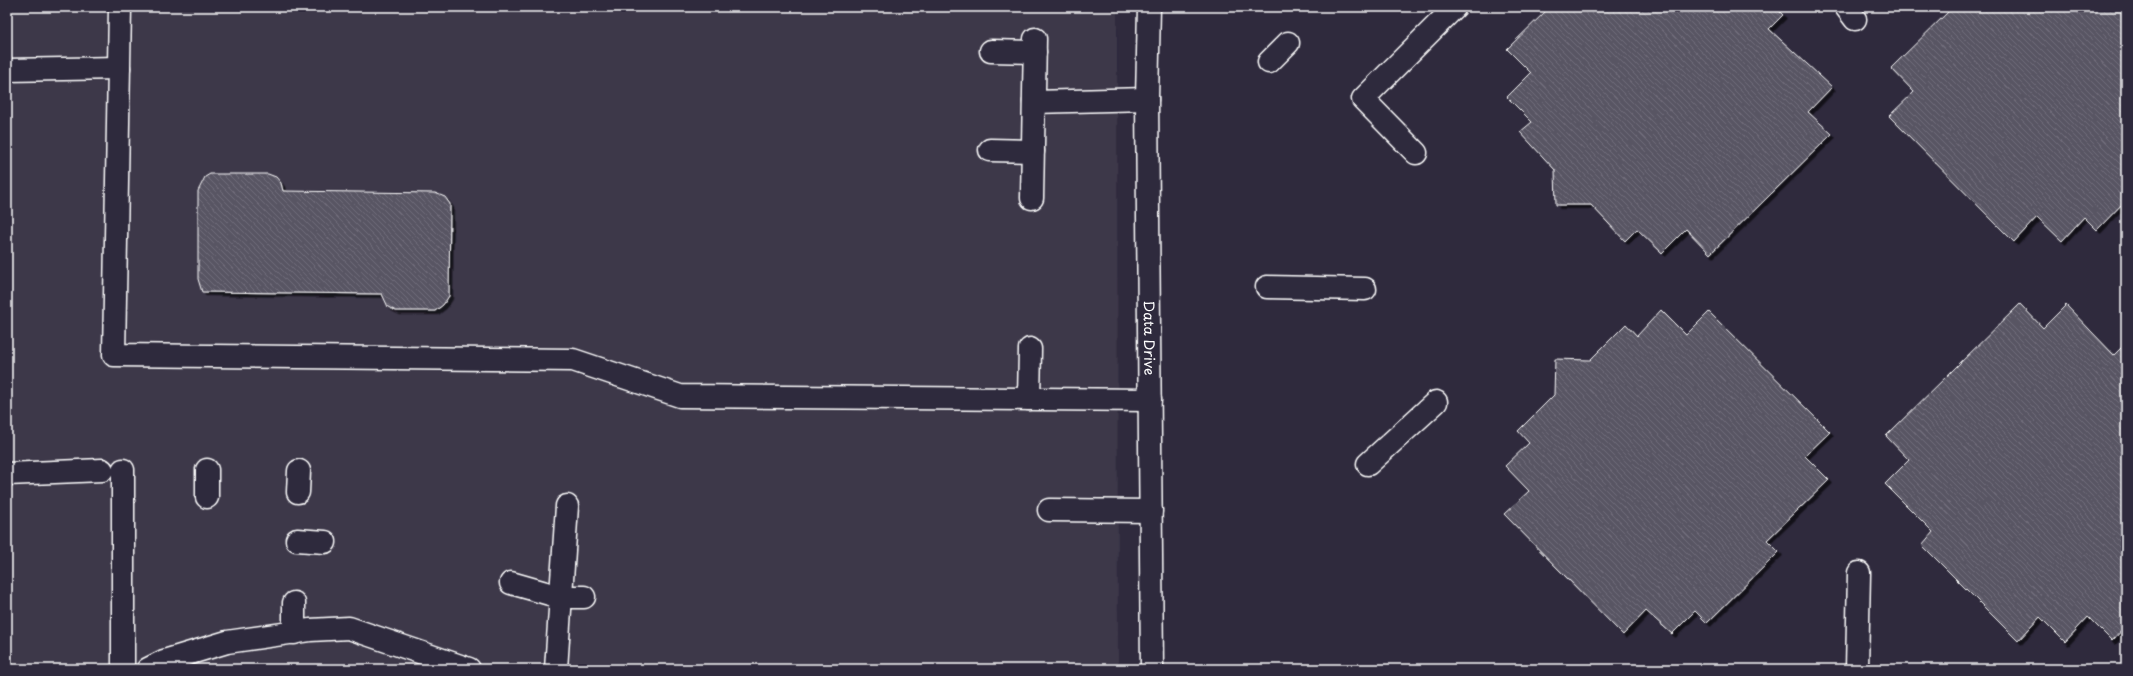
<svg xmlns="http://www.w3.org/2000/svg" width="2133" height="676" font-family="'Playpen Sans',sans-serif">
<style>
.built{fill:#3c3749}
.building{fill:url(#building-back-hatch);stroke:#fff;filter:url(#shadow)}
.lines{fill:none;stroke-linecap:round;stroke-linejoin:round}
.minor-casing{stroke:#fff;stroke-width:25}
.minor{stroke:#2f2a3d;stroke-width:22}
.labels{text-anchor:middle;stroke-width:3;stroke-linejoin:round;paint-order:stroke}
.street-label{font-size:14px;fill:#fff;stroke:#2f2a3d}
</style>
<defs>
<pattern id="building-back-hatch" width="6" height="6" patternUnits="userSpaceOnUse"><rect width="6" height="6" fill="#595564"/><path d="M-1 5l2 2M0 0l6 6M5-1l2 2" fill="none" stroke="#726e7b"/></pattern>
<filter id="shadow"><feDropShadow dx="3.5" dy="3.5" stdDeviation="0" flood-color="#0009"/></filter>
</defs>
<rect width="100%" height="100%" fill="#2f2a3d"/>
<filter id="ink" filterUnits="userSpaceOnUse"><feTurbulence type="fractalNoise" baseFrequency=".025" numOctaves="2"/><feDisplacementMap in="SourceGraphic" scale="8" xChannelSelector="R" yChannelSelector="G"/><feConvolveMatrix kernelMatrix="1 2 1 2 8 2 1 2 1" color-interpolation-filters="sRGB"/></filter>
<g filter="url(#ink)">
<!-- built -->
<path class="built" d="M7,7H1117L1118,669H7Z"/>
<!-- building -->
<path class="building" d="M1550,7H1775L1783,15L1769,29L1832,87L1808,112L1832,134L1710,254L1686,229L1662,253L1637,229L1625,241L1591,205H1556L1555,170L1520,132L1532,122L1507,97L1531,73L1507,49Z
M1950,7H2126V200L2097,230L2084,217L2062,241L2037,217L2014,242L1889,116L1914,92L1891,68L1951,9Z
M210,174H268L276,177L281,183L283,191L435,193L445,197L450,204L449,296L443,305L435,311H396L388,307L382,294L202,292L198,279V191L205,177Z
M2020,304L2043,328L2066,305L2114,355L2126,343V626L2112,641L2088,617L2065,642L2040,617L2018,641L1922,545L1933,532L1885,484L1909,460L1886,436Z
M1661,310L1686,335L1709,312L1830,432L1805,456L1829,480L1767,540L1779,552L1707,623L1695,611L1672,634L1646,611L1623,635L1504,514L1529,491L1505,466L1529,443L1518,431L1554,395L1555,359L1590,360L1626,324L1637,336Z"/>
<g class="lines">
<!-- minor casing -->
<g class="minor-casing">
<g id="minor">
<path d="M120,7L114,355L573,360L680,396L1150,400"/>
<path id="s1" d="M1149,7L1147,99L1152,669"/>
<path d="M1846,7L1855,19"/>
<path d="M991,51L1035,52"/>
<path d="M1269,62L1288,43"/>
<path d="M7,70L119,68"/>
<path d="M1034,102L1147,99"/>
<path d="M990,150L1033,151"/>
<path d="M1416,153L1363,99L1455,7"/>
<path d="M1032,198L1035,39"/>
<path d="M1267,287L1365,289"/>
<path d="M1029,399L1030,349"/>
<path d="M1368,464L1436,402"/>
<path d="M207,470V497"/>
<path d="M7,474L102,470"/>
<path d="M298,492L299,471"/>
<path d="M1049,510L1151,511"/>
<path d="M297,540L325,542"/>
<path d="M511,583L560,597H584"/>
<path d="M294,633V603"/>
<path d="M123,669V470"/>
<path d="M148,669L164,661L227,642L310,630L349,628L469,669"/>
<path d="M556,669L567,506"/>
<path d="M1857,669L1859,573"/>
</g>
</g>
<!-- minor -->
<use href="#minor" class="minor"/>
</g>
</g>
<g class="labels">
<!-- street labels -->
<g class="street-label">
<text dy="5" stroke="none"><textPath href="#s1" startOffset="331">Data Drive</textPath></text>
</g>
</g>
<!-- margin -->
<rect width="2133" height="676" fill="none" stroke="#2f2a3d" stroke-width="24"/>
<rect x="12" y="12" width="2109" height="652" fill="none" stroke="#fff" stroke-width="1.5" filter="url(#ink)"/>
</svg>
